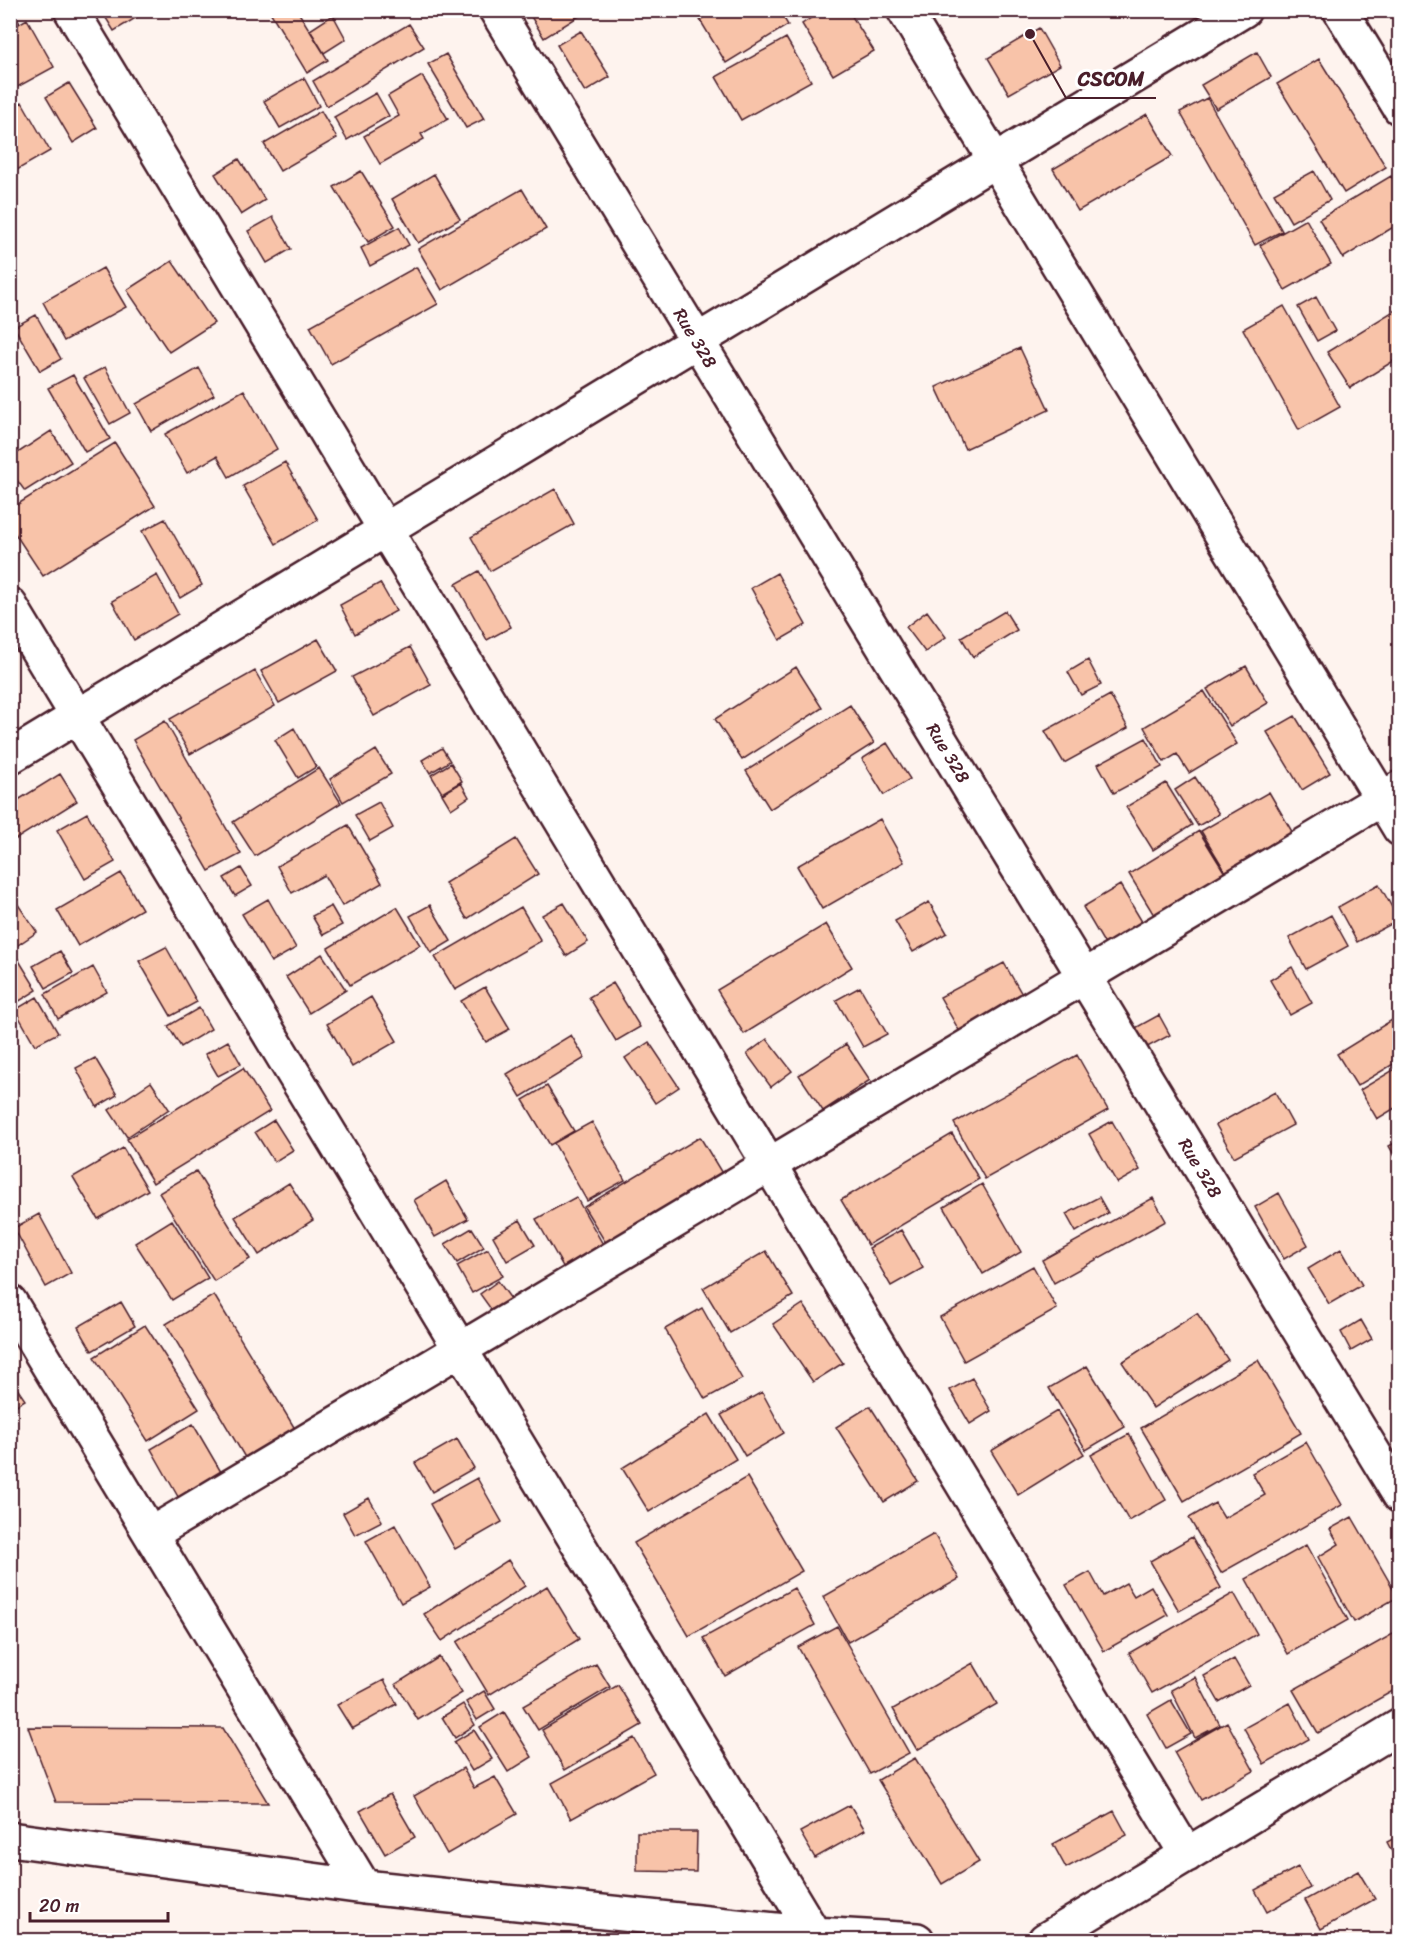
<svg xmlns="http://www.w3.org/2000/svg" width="1410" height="1951" font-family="Sriracha,sans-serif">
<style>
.building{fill:#f8c3a9;stroke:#4a1f2b;stroke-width:1.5}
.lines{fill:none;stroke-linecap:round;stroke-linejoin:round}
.minor-casing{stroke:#4a1f2b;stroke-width:38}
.minor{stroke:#fff;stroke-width:33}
.labels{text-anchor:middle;stroke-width:6;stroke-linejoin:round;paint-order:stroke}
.street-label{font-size:18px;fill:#4a1f2b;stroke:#fff}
.leader{fill:none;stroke:#4a1f2b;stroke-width:2}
.callout-dot{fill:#4a1f2b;stroke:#fff;stroke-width:2}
.callout-label{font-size:20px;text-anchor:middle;font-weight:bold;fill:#4a1f2b;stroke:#fff;stroke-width:6;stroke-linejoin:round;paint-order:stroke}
</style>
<rect width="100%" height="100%" fill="#fef3ee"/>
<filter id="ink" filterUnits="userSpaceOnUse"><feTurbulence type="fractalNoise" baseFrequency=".0167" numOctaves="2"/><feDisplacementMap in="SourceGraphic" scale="12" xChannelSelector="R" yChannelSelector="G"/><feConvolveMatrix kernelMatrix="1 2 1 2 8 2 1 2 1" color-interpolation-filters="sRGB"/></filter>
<g filter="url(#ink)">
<!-- building -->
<path class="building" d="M10,10L19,22L10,26Z
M101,10H149L114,31Z
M269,10H297L328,60L307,73Z
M527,10H589L544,38Z
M715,10H779L788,25L726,63L700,20Z
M787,10H805L792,18Z
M823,10H848L874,51L833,75L802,24Z
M333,15L346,39L324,53L310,30Z
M27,19L54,67L10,91V29Z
M409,24L424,47L327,106L313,81Z
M1039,28L1060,65L1009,94L988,58Z
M581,31L610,77L585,92L557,45Z
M786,38L811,81L741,120L716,77Z
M1257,52L1271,77L1216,109L1201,85Z
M446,54L484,119L466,128L428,64Z
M1319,59L1386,167L1344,193L1277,84Z
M422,76L448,119L421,134L424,139L380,164L364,136L399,116L388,96Z
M304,78L319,106L280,128L264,101Z
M69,83L97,128L73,143L46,97Z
M376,93L389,116L347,140L334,117Z
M1207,98L1282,231L1255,245L1180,112Z
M22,102L50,151L10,174V108Z
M321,111L337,138L280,171L264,144Z
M1147,114L1172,156L1078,211L1053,169Z
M239,159L265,200L241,215L215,174Z
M361,171L395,226L368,242L334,187Z
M1314,171L1330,200L1291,222L1274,193Z
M434,174L460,219L418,243L392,199Z
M1391,176L1400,189V223L1343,258L1319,219Z
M522,189L546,229L442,290L418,249Z
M273,217L291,249L267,263L248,231Z
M1306,219L1331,264L1285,290L1260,245Z
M399,227L409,245L370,266L361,248Z
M172,261L214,323L169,352L127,290Z
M416,267L438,304L331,364L310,326Z
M103,268L126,307L64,341L43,302Z
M1316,297L1335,331L1317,341L1298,307Z
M1284,306L1340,407L1299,430L1243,329Z
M1400,307V357L1350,388L1327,352Z
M36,315L61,359L40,371L14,327Z
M1020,348L1049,410L965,449L936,387Z
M105,367L130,413L110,424L84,378Z
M199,368L214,395L151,431L136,404Z
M73,375L110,439L85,452L48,388Z
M244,390L277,449L229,477L217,456L187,473L165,434Z
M51,431L71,462L25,491L10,471V458Z
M115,443L155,506L43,576L10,526V509Z
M285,462L318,520L276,544L243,486Z
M555,489L574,524L490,571L471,537Z
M165,519L202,585L180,598L142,531Z
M479,571L511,627L487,640L456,584Z
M777,573L806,625L780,640L751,588Z
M157,575L178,614L134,640L112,601Z
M380,583L396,611L355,634L340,605Z
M927,611L946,637L925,652L906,627Z
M1005,611L1017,630L973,657L961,637Z
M318,639L337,671L279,703L261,671Z
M410,647L431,685L374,716L352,677Z
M1088,660L1101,685L1081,695L1068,672Z
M1246,666L1268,703L1230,726L1207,689Z
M796,667L822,708L742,760L715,719Z
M255,671L275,706L190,754L170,719Z
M1204,691L1237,744L1189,773L1177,754L1164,762L1144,727Z
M1110,695L1128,728L1064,763L1045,731Z
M850,705L874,743L770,809L746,771Z
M1295,716L1330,773L1302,790L1267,732Z
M165,721L241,854L209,871L133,740Z
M294,728L316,767L298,778L275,740Z
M1146,738L1162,767L1114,793L1098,764Z
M887,743L910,779L884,795L862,759Z
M442,748L450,761L430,773L422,760Z
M376,750L391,774L343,802L330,779Z
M451,763L462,781L442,793L431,775Z
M319,768L341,803L255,856L233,822Z
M60,774L77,801L13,841L10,836V805Z
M1195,777L1219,814L1198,826L1175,790Z
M461,783L469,797L451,809L442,794Z
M1166,783L1192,825L1153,850L1126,807Z
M1269,792L1294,835L1227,874L1201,831Z
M379,802L393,828L370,841L355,815Z
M87,813L115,862L85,879L57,830Z
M880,819L904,862L822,909L797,866Z
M348,825L382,883L342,906L324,875L292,893L277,866Z
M1199,831L1228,878L1157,920L1129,874Z
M516,839L538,874L467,919L445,883Z
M241,868L252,886L235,896L224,878Z
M121,873L142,909L78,946L57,910Z
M1379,884L1399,920L1357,942L1338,907Z
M1120,885L1144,925L1107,948L1083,907Z
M10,893L37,932L12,949L10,947Z
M268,899L296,948L271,962L242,914Z
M929,902L947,933L913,952L895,921Z
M564,903L588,942L566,956L542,915Z
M430,905L451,941L431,953L410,916Z
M331,906L342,925L323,935L312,916Z
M397,907L420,945L350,985L328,948Z
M521,907L541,941L455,990L435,957Z
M1331,915L1348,946L1306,969L1289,938Z
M826,924L852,967L744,1034L717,990Z
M166,947L197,1002L171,1016L139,961Z
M60,951L73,973L46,988L33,966Z
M15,954L37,990L10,1007V957Z
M322,954L346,990L309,1013L286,977Z
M1004,963L1023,996L960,1032L940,997Z
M93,967L107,992L58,1019L45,994Z
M1292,967L1312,1003L1290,1015L1270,980Z
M613,983L640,1027L616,1041L589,997Z
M485,987L510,1029L486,1042L461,1001Z
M860,987L887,1034L863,1047L836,1000Z
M37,997L58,1033L35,1045L15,1010Z
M371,997L397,1041L352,1067L327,1024Z
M199,1008L211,1029L181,1047L168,1026Z
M1159,1015L1170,1035L1138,1052L1128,1032Z
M1400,1015V1060L1357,1086L1337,1054Z
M571,1035L585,1058L521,1097L507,1074Z
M767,1039L792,1071L771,1087L747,1054Z
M228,1041L241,1064L218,1076L205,1054Z
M649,1042L679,1087L655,1103L625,1058Z
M846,1044L870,1080L823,1111L799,1075Z
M1077,1055L1108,1110L985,1179L954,1123Z
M95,1058L117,1095L97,1107L76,1068Z
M1400,1066V1105L1377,1119L1360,1090Z
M243,1068L270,1111L153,1183L127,1139Z
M151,1082L169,1109L127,1137L109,1110Z
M547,1086L574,1131L550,1145L523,1100Z
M1275,1092L1293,1125L1234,1157L1216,1125Z
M274,1120L293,1150L274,1162L255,1132Z
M1112,1121L1140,1170L1117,1183L1089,1134Z
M592,1122L625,1180L587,1201L554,1143Z
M952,1134L979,1179L868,1245L841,1200Z
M700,1137L723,1175L607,1245L584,1207Z
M1400,1140V1165L1389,1146Z
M123,1148L148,1190L98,1219L73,1177Z
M196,1171L250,1259L214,1281L159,1193Z
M446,1181L468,1219L435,1237L414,1200Z
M289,1183L313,1220L259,1255L235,1217Z
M982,1184L1021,1252L983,1274L944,1207Z
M1279,1193L1308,1245L1284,1259L1255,1207Z
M576,1197L605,1248L565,1270L536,1219Z
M1099,1197L1108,1213L1076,1232L1066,1214Z
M1153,1198L1166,1221L1054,1283L1042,1260Z
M39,1214L71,1273L46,1287L14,1228Z
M172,1220L208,1278L172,1300L135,1243Z
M520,1220L535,1245L507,1261L493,1236Z
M472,1228L484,1247L457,1263L445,1244Z
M901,1230L923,1268L891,1286L869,1248Z
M488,1249L503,1276L472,1293L457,1266Z
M1341,1249L1362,1285L1329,1304L1308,1269Z
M766,1251L793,1296L730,1333L703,1288Z
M1033,1266L1057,1309L964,1361L940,1317Z
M498,1281L511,1299L493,1312L480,1294Z
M214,1295L300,1437L250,1466L166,1324Z
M121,1302L135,1326L92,1351L78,1327Z
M803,1304L843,1363L813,1382L773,1324Z
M702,1308L742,1379L705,1399L665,1329Z
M1197,1313L1228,1360L1153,1408L1122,1362Z
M1361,1320L1372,1339L1351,1351L1341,1332Z
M145,1325L199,1409L148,1441L94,1357Z
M1258,1360L1301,1433L1184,1501L1141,1428Z
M1087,1366L1125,1427L1086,1450L1049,1388Z
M10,1378L25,1400L10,1409Z
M972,1378L991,1411L970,1424L950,1390Z
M762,1392L784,1433L745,1456L721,1415Z
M870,1406L918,1481L884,1502L836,1427Z
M1057,1411L1084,1454L1018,1495L991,1451Z
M709,1414L736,1459L649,1512L622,1468Z
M193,1424L224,1477L181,1502L151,1449Z
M1129,1434L1166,1500L1129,1521L1091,1455Z
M457,1439L474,1468L432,1492L415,1463Z
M1306,1442L1342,1505L1221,1573L1189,1518L1215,1503L1224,1518L1265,1495L1252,1473Z
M747,1477L802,1571L689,1636L634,1543Z
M477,1478L502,1522L455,1549L430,1504Z
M369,1498L382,1521L355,1535L343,1513Z
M1352,1517L1398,1597L1354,1622L1318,1557L1339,1544L1330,1529Z
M395,1525L430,1587L401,1603L366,1541Z
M934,1534L959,1579L848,1642L823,1597Z
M1192,1537L1221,1588L1179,1611L1150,1561Z
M1306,1545L1348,1620L1288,1654L1246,1579Z
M508,1560L525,1586L442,1641L424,1614Z
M1090,1572L1103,1596L1126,1583L1134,1596L1151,1586L1168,1615L1104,1651L1066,1585Z
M547,1586L579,1639L489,1695L457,1642Z
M794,1588L815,1625L725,1676L703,1638Z
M1234,1593L1257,1634L1152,1693L1129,1653Z
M837,1626L909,1753L870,1774L798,1647Z
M1400,1630V1687L1318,1733L1293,1690Z
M439,1657L462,1693L418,1720L396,1684Z
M1234,1659L1249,1685L1219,1702L1204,1676Z
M973,1663L997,1704L917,1750L893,1709Z
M596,1664L610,1687L538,1730L523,1706Z
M1195,1677L1220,1725L1195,1738L1171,1690Z
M384,1680L397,1704L352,1729L337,1705Z
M618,1685L642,1725L565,1770L542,1730Z
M484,1691L495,1709L477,1720L466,1702Z
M1171,1700L1191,1734L1166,1748L1147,1714Z
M1290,1703L1309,1739L1264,1764L1244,1728Z
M463,1704L475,1725L455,1738L442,1717Z
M504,1712L532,1757L508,1772L480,1727Z
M1227,1722L1254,1771L1201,1800L1174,1752Z
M28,1727L223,1728L268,1803L56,1802Z
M474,1730L492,1759L472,1771L454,1742Z
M634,1738L654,1773L571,1819L552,1783Z
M915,1758L979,1862L942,1884L878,1780Z
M463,1768L474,1788L495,1777L517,1814L447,1854L414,1796Z
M390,1794L415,1837L385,1854L360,1811Z
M850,1805L865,1830L815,1858L800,1832Z
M1114,1811L1127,1835L1066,1868L1053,1844Z
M637,1832H697L696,1872L637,1871Z
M1400,1835V1862L1398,1863L1387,1842Z
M1298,1867L1310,1888L1267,1912L1255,1890Z
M1358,1871L1375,1899L1321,1929L1305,1900Z"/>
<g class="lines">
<!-- minor casing -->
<g class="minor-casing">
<path id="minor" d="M71,10L1187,1855
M496,10L1400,1496
M904,10L1400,829
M1340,10L1400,108
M10,605L814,1934
M10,757L1244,10
M10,1302L364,1887
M151,1534L1400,788
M10,1839L364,1887L814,1934L917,1940
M1045,1940L1400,1726"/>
</g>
<!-- minor -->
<use href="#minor" class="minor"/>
</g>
</g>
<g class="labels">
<!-- street labels -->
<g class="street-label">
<text transform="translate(695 338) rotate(59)" y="6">Rue 328</text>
<text transform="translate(948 753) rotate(59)" y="6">Rue 328</text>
<text transform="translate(1200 1168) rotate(59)" y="6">Rue 328</text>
</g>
</g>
<!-- callouts -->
<path class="leader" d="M1030 34L1066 98H1156"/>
<circle class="callout-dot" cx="1030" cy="34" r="6"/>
<g class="callout-label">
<text x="1111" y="86">CSCOM</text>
</g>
<!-- margin -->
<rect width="1410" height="1951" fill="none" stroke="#fff" stroke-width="36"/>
<rect x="18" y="18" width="1374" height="1915" fill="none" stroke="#4a1f2b" stroke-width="2" filter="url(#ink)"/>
<!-- scale -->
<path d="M30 1912v9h138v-9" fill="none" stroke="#4a1f2b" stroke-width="3"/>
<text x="39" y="1912" font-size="18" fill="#4a1f2b" stroke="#ffffff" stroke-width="4.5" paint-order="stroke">20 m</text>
</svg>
